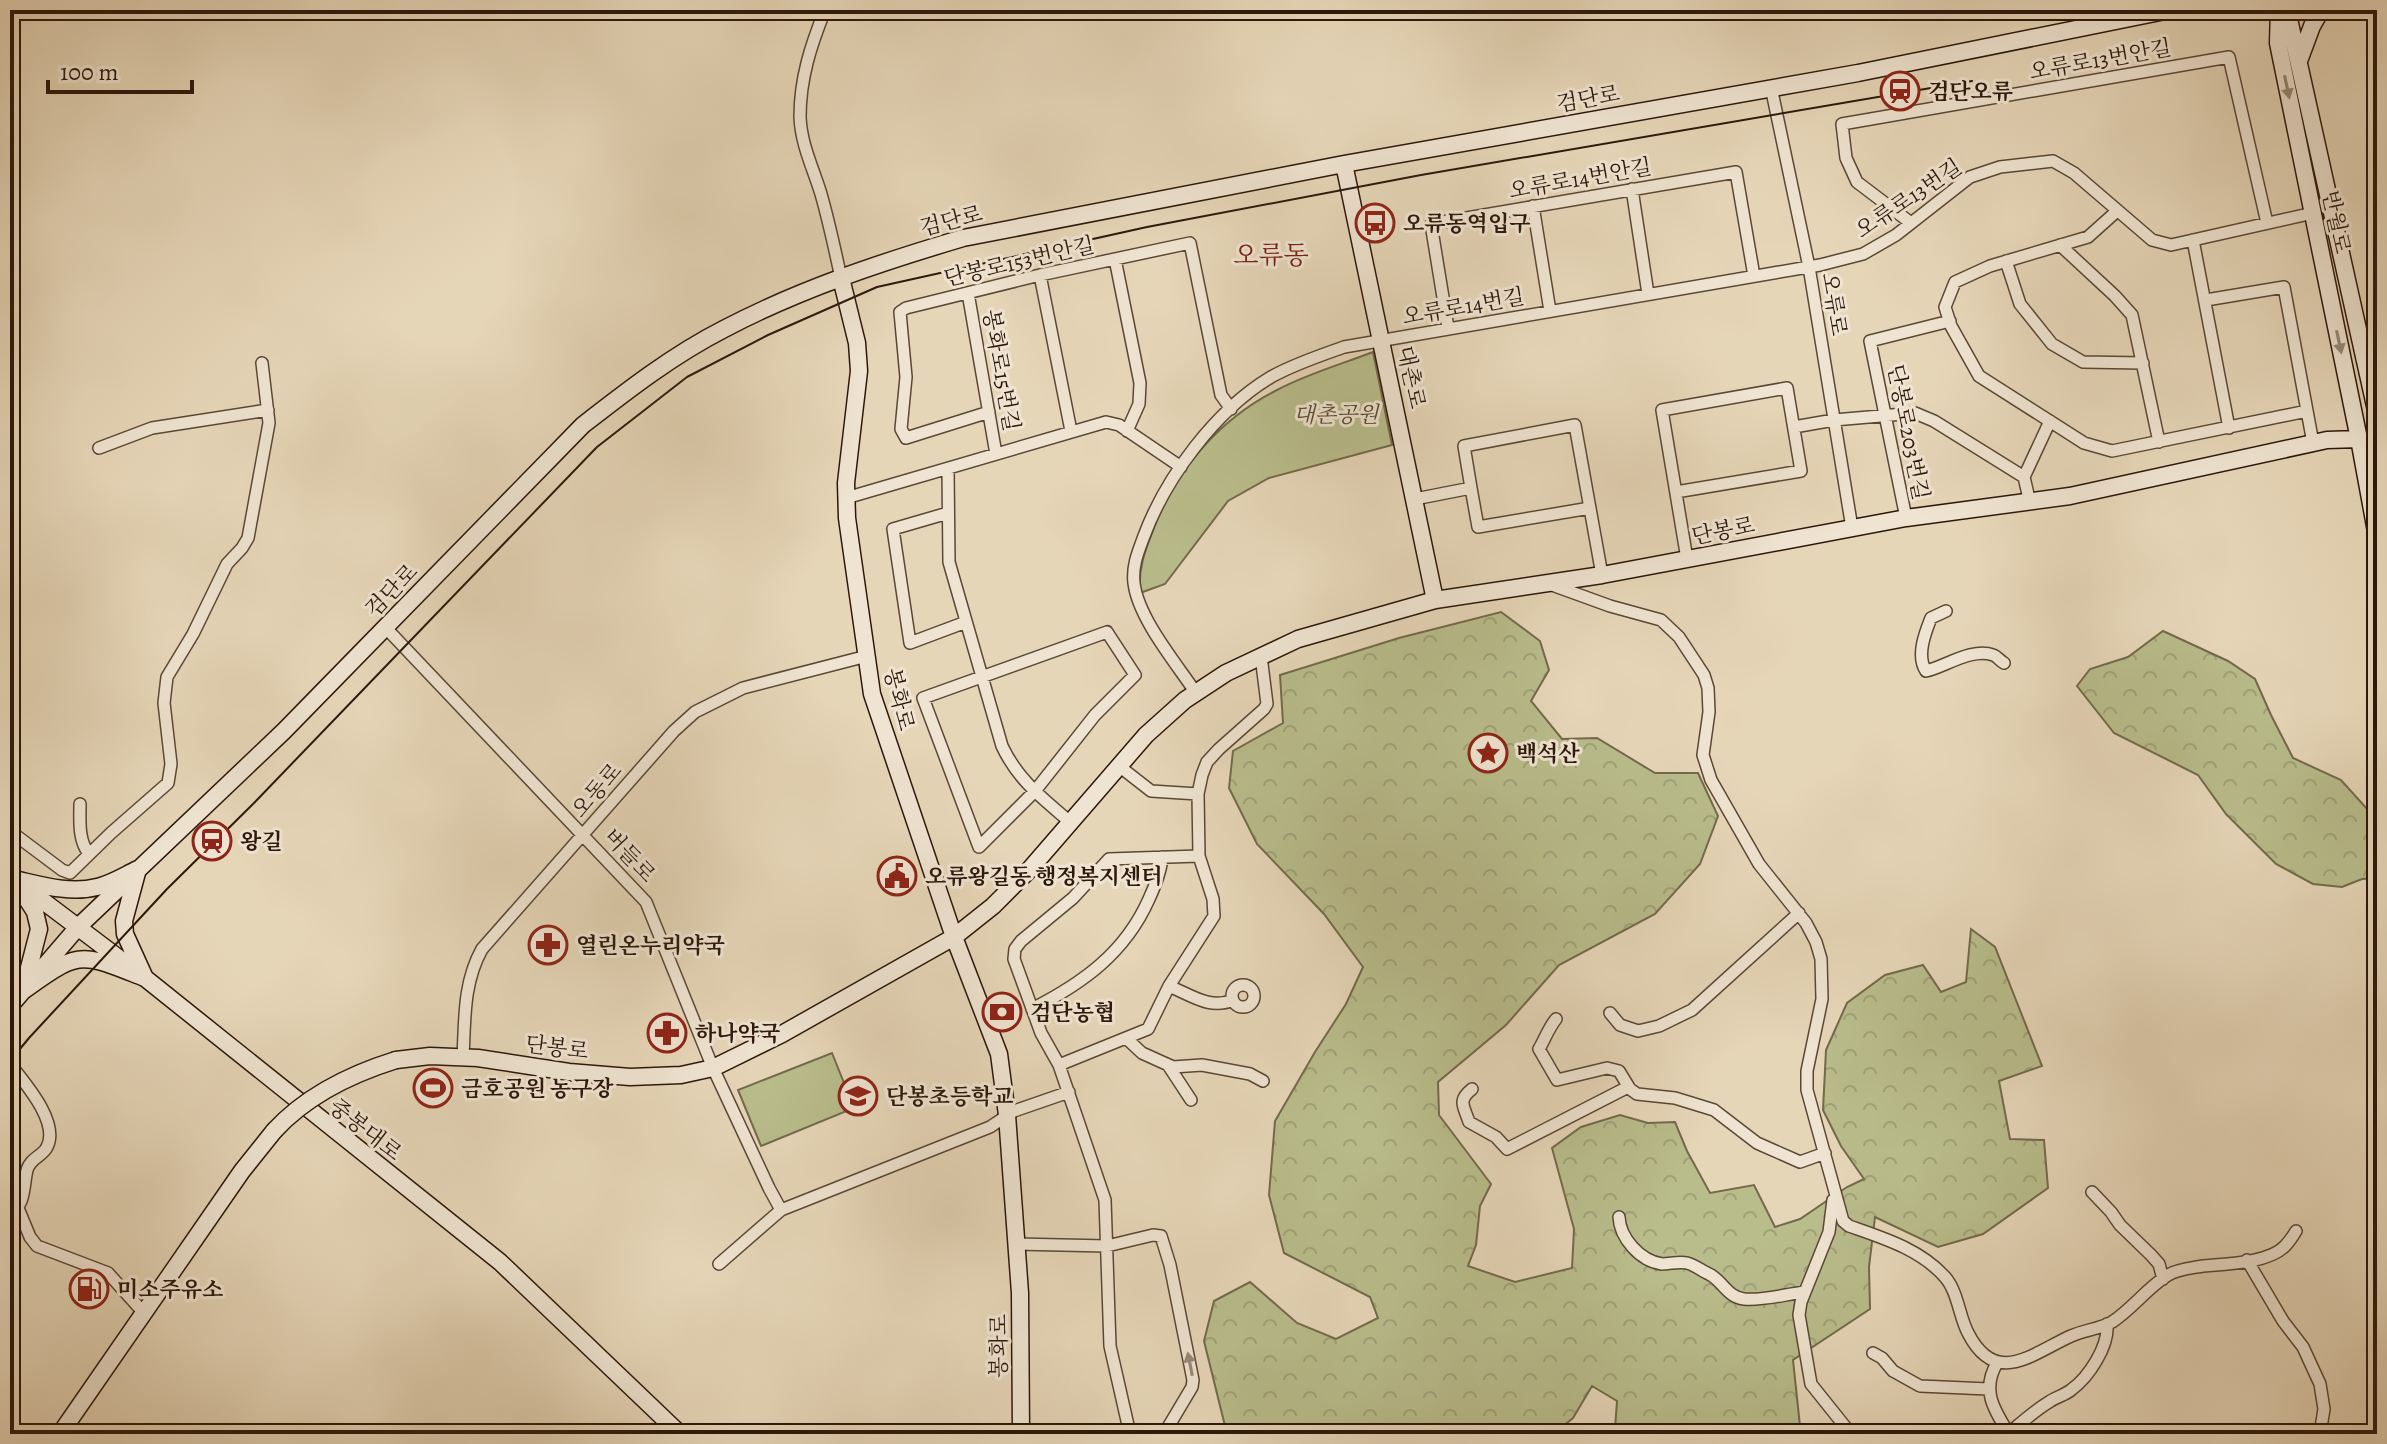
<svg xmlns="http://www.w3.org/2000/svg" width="2387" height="1444" font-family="Alegreya,'Noto Serif KR',serif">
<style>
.forest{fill:url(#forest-crowns);stroke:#726a4b;stroke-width:2}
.green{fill:#b9bc8b;stroke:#726a4b;stroke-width:2}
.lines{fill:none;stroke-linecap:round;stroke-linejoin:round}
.street-casing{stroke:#5a4736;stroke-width:14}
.secondary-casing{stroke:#2c170b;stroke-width:19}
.street{stroke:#efe4d1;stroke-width:11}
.secondary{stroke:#efe4d1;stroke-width:16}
.tram{stroke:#2c170b;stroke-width:2}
.secondary-bridge-casing{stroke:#2c170b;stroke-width:19;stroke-linecap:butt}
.secondary-bridge{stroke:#efe4d1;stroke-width:16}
.oneway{fill:#978878}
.labels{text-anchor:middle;stroke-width:6;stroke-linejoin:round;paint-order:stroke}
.street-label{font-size:22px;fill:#2c170b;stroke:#efe4d1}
.poi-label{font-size:22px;font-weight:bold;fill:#2c170b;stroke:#efe4d1;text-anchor:start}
.park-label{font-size:22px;font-style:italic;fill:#564931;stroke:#efe4d1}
.quarter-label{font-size:26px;fill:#7a1f14;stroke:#efe4d1}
</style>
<defs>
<pattern id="forest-crowns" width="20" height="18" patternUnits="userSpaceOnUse" patternTransform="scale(2)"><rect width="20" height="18" fill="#b9bc8b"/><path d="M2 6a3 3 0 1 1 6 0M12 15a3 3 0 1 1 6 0" fill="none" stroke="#9fa177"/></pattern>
</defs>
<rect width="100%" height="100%" fill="#e6d6b8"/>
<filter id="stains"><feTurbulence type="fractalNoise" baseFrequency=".0025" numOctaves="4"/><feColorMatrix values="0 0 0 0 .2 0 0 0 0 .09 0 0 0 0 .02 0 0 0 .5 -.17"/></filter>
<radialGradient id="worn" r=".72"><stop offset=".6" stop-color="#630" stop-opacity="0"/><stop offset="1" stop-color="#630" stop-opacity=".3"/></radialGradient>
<!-- forest -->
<path class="forest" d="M1501,612L1540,641L1549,670L1531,701L1562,739L1597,738L1655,773H1698L1718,816L1700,864L1655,914L1559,965L1506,1025L1438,1082L1439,1115L1491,1184L1480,1206L1476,1245L1468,1266L1515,1282L1572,1268L1574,1229L1552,1148L1581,1127L1620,1115L1648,1123L1675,1122L1687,1151L1710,1193L1754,1185L1775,1227L1800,1219L1847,1187L1864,1179L1841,1146L1823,1110L1826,1050L1847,1003L1885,975L1923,965L1941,992L1966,982L1971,929L1995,947L2042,1066L1999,1081L2010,1139L2044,1140L2048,1188L1983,1234L1938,1247L1875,1217L1869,1267L1870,1309L1793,1360L1800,1426L1789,1434H1637L1615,1429L1617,1401L1592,1386L1573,1418L1553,1434H1227L1204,1341L1214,1301L1250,1282L1297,1323L1336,1339L1378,1318L1370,1297L1284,1253L1269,1195L1275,1121L1315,1052L1346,1004L1363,967L1324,914L1257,844L1229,788L1233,751L1283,723L1280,675L1399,638Z
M2163,631L2228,661L2255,679L2271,715L2293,758L2341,780L2369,811L2377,825V878L2362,879L2342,887L2313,884L2276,864L2226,814L2198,775L2114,733L2077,686L2090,669L2128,657Z"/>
<!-- green -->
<path class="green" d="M1373,352L1392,445L1269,478L1228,501L1165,584L1140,593C1138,568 1145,551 1154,528C1175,470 1221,418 1277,390C1307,374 1342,364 1373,352Z
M832,1053L854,1108L761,1146L738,1090Z"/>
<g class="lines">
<!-- street casing -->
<g class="street-casing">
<path id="street" d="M825,10C811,45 800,78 800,117C801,144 813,168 821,194C829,222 835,250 841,278
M1771,87L1809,267L1852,528
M1632,189L1648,294
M1533,206L1550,311
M2117,211L2088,237L1990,266L1955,282L1945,307L1951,326L1979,376L2084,443L2112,451L2307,411
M1911,223L1857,182L1846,158L1842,124L2229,57L2267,223
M2193,240L2229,428
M2060,245L2115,296L2132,315L2159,442
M1115,259L1140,383L1139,404L1127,431
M2006,261L2020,304L2052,344L2083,362L2143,363
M1040,275L1071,431
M968,293L996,454
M2206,300L2284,287L2313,443
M1448,328L1431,224L1736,172L1754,276
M989,412L906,438L901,429L906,377L900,312L906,308L1040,275L1190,243L1221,395L1231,409
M1794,427L1834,420L1915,413L1934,421L2024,477L2030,503
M99,448L152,428L268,410
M948,469L949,562L1002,746C1018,780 1042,798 1070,822
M2024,477L2050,421
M1471,488L1478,527L1590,508
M1676,492L1801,471L1787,388L1662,410L1687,559
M846,498L1106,422L1119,425L1181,467
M1415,499L1471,488L1464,446L1575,425L1602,575
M948,513L893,529L910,643L966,622
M1906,518L1870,341L1950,321
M1552,585L1610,606L1661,620L1679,637L1704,675L1708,688L1709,712L1703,755L1711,780L1759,864L1806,923L1816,942L1821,959L1822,999L1807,1071V1090L1843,1221L1849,1226C1883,1238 1920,1249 1945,1277C1958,1292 1959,1316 1968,1333C1996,1388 2033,1353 2071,1336C2084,1330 2100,1329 2112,1322C2131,1310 2148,1287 2168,1275C2178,1269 2192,1268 2203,1266C2226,1264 2269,1263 2285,1246C2289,1242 2293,1236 2296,1231
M1946,611L1931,618C1925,633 1916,656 1926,671C1944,667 1973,647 1993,655C1997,656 2000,661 2004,663
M385,627L646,902L713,1068L769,1188L781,1210
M1107,632L1135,675L1095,715L1035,791L979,847L923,698Z
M1196,693C1176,663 1138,618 1134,583C1132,566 1138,552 1144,536C1166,477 1216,410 1271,377C1294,364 1319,356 1344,347L1820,265L1863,254L1896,235L1970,177L2000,167L2053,161L2074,173L2152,240L2171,245L2313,213
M1119,766L1151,791L1198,794
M80,804C80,821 78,840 89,854
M10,831L62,870L70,873L111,833L168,783L171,764L164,703L167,677L193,634L227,564L242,548L248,538L269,423L262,363
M1232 996a11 11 0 1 1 22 0a11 11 0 1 1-22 0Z
M1169,986C1191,995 1210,1010 1233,1000
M1032,1009C1083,983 1125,953 1149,899C1155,886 1161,872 1162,857
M1610,1013L1620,1025L1638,1031L1659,1026L1692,1010L1799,913
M1556,1019C1548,1029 1545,1039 1539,1049L1557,1080L1607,1068L1619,1071L1630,1089L1637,1094L1675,1098L1714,1110L1757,1143L1800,1162L1825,1153
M1127,1039L1142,1053L1173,1067L1202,1065L1250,1074L1263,1081
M463,1057C465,1020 463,983 482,949L674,731L695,712L743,688L867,656
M10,1064C24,1082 60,1122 47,1147C43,1156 30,1158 27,1170C23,1187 26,1203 10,1215
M1059,1065L1148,1029L1169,986L1214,916L1213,899L1199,856L1198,794L1202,775L1207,762L1219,749L1264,709L1267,704L1261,656
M1168,1065L1191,1100
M1472,1089C1457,1101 1464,1106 1469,1122L1496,1137L1507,1149L1628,1087
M2092,1192L2111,1212L2120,1225L2151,1255L2159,1264L2163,1279
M1833,1200L1829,1232L1801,1302L1799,1315L1811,1384L1851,1434
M18,1208L30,1237L37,1246L108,1273L144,1313
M1619,1217C1620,1238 1640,1261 1662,1264C1670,1264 1679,1261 1687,1263C1695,1265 1702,1271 1709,1274C1723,1281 1727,1297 1744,1299C1763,1301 1786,1294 1805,1292
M1016,1244L1107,1246L1153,1235L1161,1236L1170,1265L1193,1380L1192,1387L1164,1434
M2247,1260L2283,1321L2303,1347L2320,1384L2324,1409L2320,1434
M719,1264L781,1210L990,1127L1014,1111L1069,1092
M1873,1353L1882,1358L1893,1371L1920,1386L1988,1389
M1997,1363C1981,1390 1994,1410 2009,1434
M10,1431L24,1430L27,1434
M1130,1434L1110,1346L1105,1200L1059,1065L1041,1033L1014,959L1015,949L1021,941L1073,898L1109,859L1199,856
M2008,1434C2021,1423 2034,1411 2049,1402C2056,1397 2065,1395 2071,1390C2089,1377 2109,1346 2107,1324"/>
</g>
<!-- secondary casing -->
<g class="secondary-casing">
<path id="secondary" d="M2279,10L2278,43L2359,439L2377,537
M2287,10L2377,415
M2299,61L2312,26L2321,10
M1344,164L1435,600
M841,278L857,343L859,371L846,483L847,518L872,694L954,937L999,1054L1007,1115L1020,1293L1021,1434
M138,869L124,921L125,934L145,978C80,953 81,949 23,991L39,929L35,912L14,879C41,885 70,894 97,887C111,884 125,875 138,869Z
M10,876L145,978L500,1262L680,1434
M10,1006L78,927L284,731L583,425C628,390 673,355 724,329C800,289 882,262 963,238L1344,164L1858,73L2170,10
M396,1060L430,1056L478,1058L569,1072L630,1077L681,1075L713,1068L782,1034L954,937L993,906L1030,869L1146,735L1185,700L1226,673L1298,639L1435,600L1602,575L1906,518L2070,496L2327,440L2359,439L2377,443
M60,1434L242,1171L274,1131"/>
</g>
<!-- street -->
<use href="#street" class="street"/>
<!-- secondary -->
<use href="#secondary" class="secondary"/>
<!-- tram -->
<path class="tram" d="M10,1061L29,1038L167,889L253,804L597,447L687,377L768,335L877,287L1147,227L1421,175L1972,81"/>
<!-- secondary-bridge casing -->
<g class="secondary-bridge-casing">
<path id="secondary-bridge" d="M274,1131C306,1096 351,1074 396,1060"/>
</g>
<!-- secondary-bridge -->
<use href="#secondary-bridge" class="secondary-bridge"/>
</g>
<!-- one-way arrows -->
<defs><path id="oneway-solid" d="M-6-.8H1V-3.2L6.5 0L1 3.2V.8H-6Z" transform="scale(2)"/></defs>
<g class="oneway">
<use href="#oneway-solid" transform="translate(2287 87) rotate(78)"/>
<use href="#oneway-solid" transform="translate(2339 342) rotate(78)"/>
<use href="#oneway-solid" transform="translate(1190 1364) rotate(-101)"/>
</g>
<!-- icons -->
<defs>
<g id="station-ring" transform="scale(2)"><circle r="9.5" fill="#efe4d1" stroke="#8f2418" stroke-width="1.5"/><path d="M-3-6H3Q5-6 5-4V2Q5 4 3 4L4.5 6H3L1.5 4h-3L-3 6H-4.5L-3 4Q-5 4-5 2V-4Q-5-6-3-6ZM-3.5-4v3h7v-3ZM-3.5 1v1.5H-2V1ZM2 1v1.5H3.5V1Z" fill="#8f2418"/></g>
<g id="bus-ring" transform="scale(2)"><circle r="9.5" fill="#efe4d1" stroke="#8f2418" stroke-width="1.5"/><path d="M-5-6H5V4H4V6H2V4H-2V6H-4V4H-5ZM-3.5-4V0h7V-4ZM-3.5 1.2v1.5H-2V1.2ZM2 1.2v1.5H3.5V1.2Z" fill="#8f2418"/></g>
<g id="sight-ring" transform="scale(2)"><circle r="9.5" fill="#efe4d1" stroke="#8f2418" stroke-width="1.5"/><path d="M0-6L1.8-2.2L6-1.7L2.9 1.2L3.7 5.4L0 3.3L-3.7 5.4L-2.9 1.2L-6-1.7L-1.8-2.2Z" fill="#8f2418"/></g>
<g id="civic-ring" transform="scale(2)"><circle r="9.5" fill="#efe4d1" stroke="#8f2418" stroke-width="1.5"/><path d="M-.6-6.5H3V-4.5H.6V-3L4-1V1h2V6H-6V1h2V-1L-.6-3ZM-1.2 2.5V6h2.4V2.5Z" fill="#8f2418"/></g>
<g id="pharmacy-ring" transform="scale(2)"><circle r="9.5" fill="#efe4d1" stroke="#8f2418" stroke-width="1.5"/><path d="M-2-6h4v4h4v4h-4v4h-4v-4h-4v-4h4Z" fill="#8f2418"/></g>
<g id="bank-ring" transform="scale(2)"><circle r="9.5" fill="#efe4d1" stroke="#8f2418" stroke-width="1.5"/><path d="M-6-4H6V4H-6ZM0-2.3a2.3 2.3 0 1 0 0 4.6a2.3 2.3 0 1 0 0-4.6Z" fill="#8f2418"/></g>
<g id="stadium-ring" transform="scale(2)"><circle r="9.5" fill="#efe4d1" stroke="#8f2418" stroke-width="1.5"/><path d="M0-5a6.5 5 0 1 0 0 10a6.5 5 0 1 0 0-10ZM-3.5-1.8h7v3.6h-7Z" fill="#8f2418"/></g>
<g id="school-ring" transform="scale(2)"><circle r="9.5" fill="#efe4d1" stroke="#8f2418" stroke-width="1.5"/><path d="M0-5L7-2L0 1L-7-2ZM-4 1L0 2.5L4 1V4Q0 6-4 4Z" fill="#8f2418"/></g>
<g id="fuel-ring" transform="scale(2)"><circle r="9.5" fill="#efe4d1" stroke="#8f2418" stroke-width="1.5"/><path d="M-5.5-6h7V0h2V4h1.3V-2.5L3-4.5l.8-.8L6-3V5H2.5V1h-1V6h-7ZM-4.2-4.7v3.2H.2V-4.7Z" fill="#8f2418"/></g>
</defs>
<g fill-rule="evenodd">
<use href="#station-ring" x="1900" y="91"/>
<use href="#bus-ring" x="1375" y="223"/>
<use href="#sight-ring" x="1488" y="753"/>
<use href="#station-ring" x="212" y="841"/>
<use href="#civic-ring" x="897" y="876"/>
<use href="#pharmacy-ring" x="548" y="945"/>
<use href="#bank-ring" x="1002" y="1012"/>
<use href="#pharmacy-ring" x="667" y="1033"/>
<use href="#stadium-ring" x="433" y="1088"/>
<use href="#school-ring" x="858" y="1096"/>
<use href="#fuel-ring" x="89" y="1289"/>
</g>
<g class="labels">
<!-- street labels -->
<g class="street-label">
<text transform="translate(2100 59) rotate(-10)" y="8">오류로13번안길</text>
<text transform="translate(1588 98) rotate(-10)" y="8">검단로</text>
<text transform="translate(1580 178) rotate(-10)" y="8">오류로14번안길</text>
<text transform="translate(1908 198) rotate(-34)" y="8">오류로13번길</text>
<text transform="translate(951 220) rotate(-14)" y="8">검단로</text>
<text transform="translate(2337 222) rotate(78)" y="8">반월로</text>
<text transform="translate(1019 261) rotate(-13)" y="8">단봉로153번안길</text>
<text transform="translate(1835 304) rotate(81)" y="8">오류로</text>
<text transform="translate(1463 306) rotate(-10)" y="8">오류로14번길</text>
<text transform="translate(1002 370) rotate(80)" y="8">봉화로15번길</text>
<text transform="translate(1412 377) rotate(78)" y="8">대촌로</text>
<text transform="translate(1909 432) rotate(79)" y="8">단봉로203번길</text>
<text transform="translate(1723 530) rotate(-11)" y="8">단봉로</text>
<text transform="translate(391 590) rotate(-46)" y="8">검단로</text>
<text transform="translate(900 699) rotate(76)" y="8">봉화로</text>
<text transform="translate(596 790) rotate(-49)" y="8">오동로</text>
<text transform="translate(630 855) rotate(47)" y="8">버들로</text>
<text transform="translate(557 1047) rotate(7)" y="8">단봉로</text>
<text transform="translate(366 1129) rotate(38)" y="8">중봉대로</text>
<text transform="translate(998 1346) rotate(-90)" y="8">봉화로</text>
</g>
<!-- poi labels -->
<g class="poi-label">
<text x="1928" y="99">검단오류</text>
<text x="1403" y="231">오류동역입구</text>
<text x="1516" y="761">백석산</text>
<text x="240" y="849">왕길</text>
<text x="925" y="884">오류왕길동 행정복지센터</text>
<text x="576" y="953">열린온누리약국</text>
<text x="1030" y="1020">검단농협</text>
<text x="695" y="1041">하나약국</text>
<text x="461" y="1096">금호공원 농구장</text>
<text x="886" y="1104">단봉초등학교</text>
<text x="117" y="1297">미소주유소</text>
</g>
<!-- park labels -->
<g class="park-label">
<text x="1336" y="422">대촌공원</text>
</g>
<!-- quarter labels -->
<g class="quarter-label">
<text x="1271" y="264">오류동</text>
</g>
</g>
<!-- margin -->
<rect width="2387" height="1444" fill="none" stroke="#e6d6b8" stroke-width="40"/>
<rect x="12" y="12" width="2363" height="1420" fill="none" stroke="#2c170b" stroke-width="4"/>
<rect x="20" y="20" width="2347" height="1404" fill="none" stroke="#2c170b" stroke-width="2"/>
<!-- scale -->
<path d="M48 80v12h144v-12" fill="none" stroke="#2c170b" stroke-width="4"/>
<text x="60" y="80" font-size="24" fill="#2c170b" stroke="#efe4d1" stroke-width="6" paint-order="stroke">100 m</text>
<rect width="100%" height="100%" filter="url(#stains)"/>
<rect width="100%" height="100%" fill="url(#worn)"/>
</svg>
